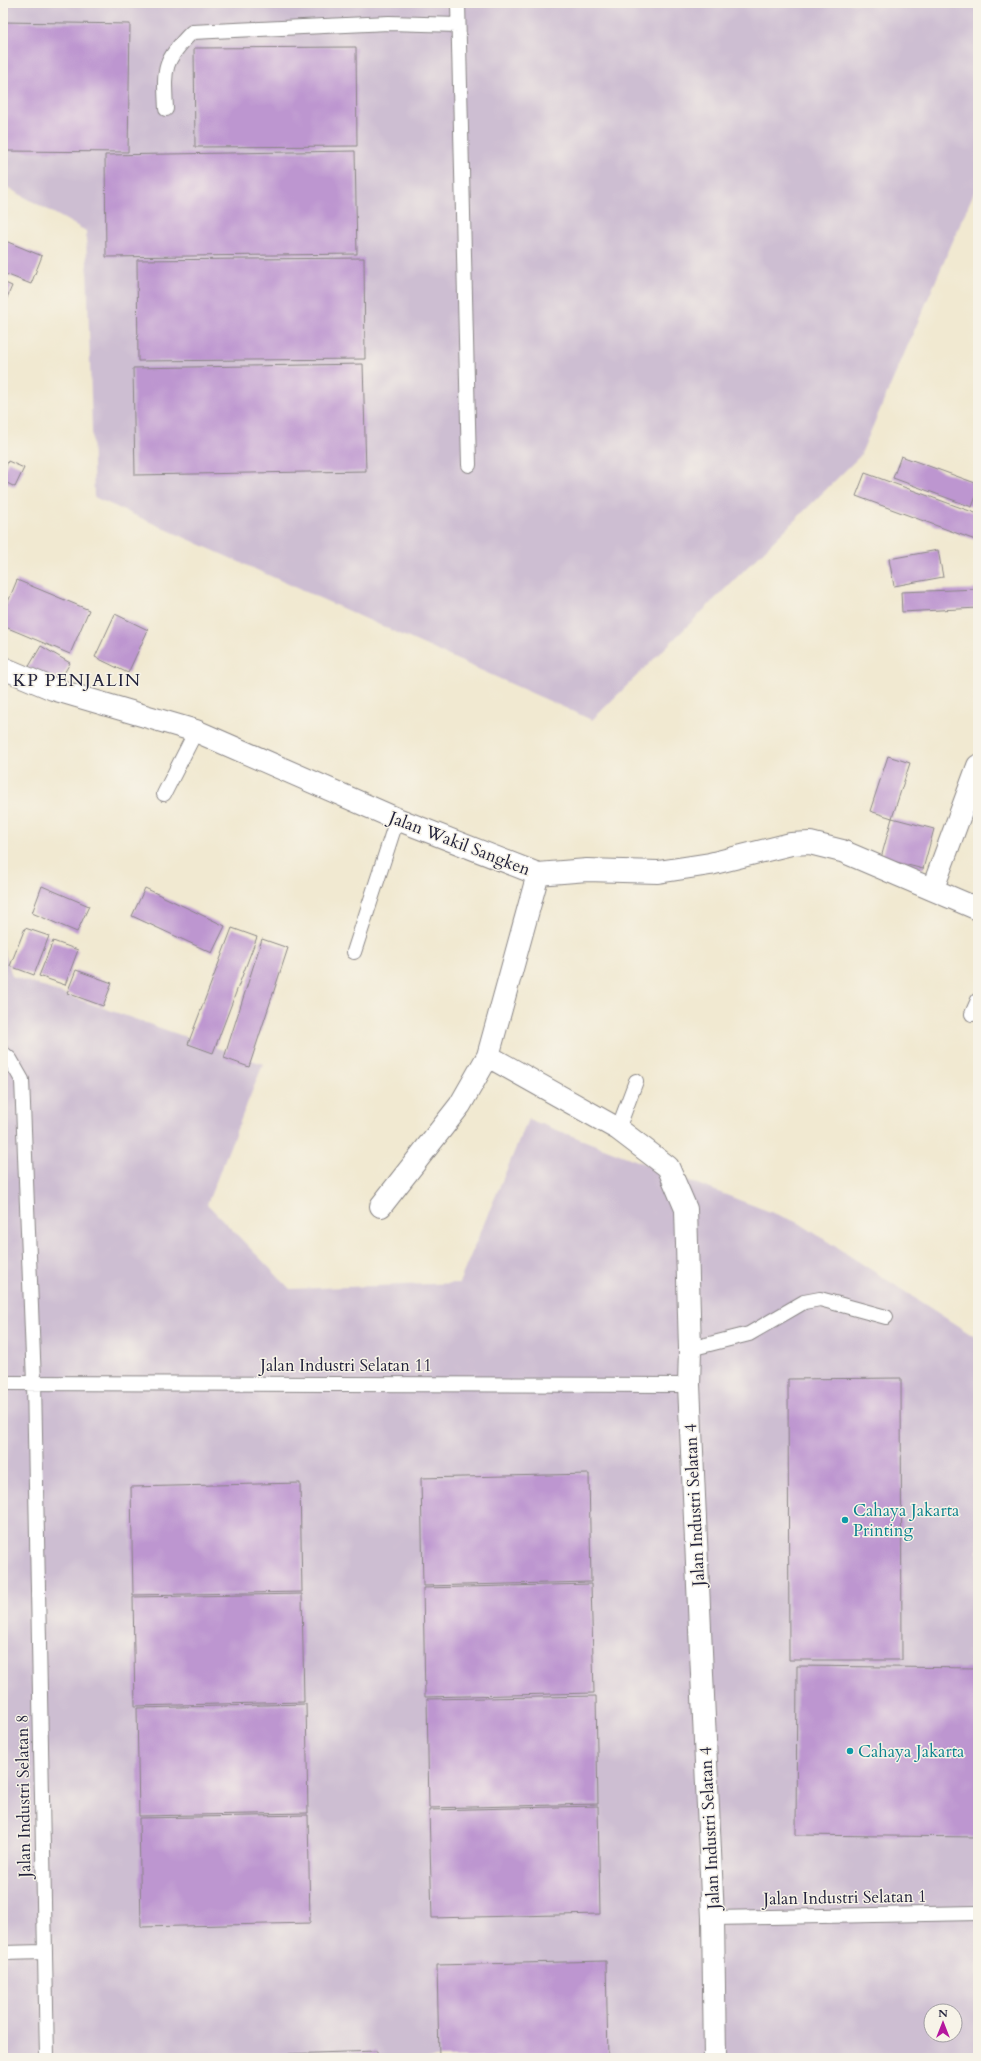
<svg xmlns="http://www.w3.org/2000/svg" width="981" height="2061" font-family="Cardo,serif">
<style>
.industrial{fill:#cdbed2;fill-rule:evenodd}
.building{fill:#bd96d0}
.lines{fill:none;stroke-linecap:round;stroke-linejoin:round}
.lane-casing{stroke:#8a8686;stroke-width:16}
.street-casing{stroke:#8a8686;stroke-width:24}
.lane{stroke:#fff;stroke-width:14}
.street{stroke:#fff;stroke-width:22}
.culture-dot{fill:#0f9aa8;stroke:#f7f3e8;stroke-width:1.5}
.labels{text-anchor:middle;stroke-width:3;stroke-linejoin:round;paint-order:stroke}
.street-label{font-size:17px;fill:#22223b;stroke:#f7f3e8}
.culture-label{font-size:17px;fill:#0d838f;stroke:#f7f3e8;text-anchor:start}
.neighbourhood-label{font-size:18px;letter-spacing:1px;fill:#22223b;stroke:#f7f3e8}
</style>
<rect width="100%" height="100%" fill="#f7f3e8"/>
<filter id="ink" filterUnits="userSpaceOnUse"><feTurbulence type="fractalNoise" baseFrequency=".025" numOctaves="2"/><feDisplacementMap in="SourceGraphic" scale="8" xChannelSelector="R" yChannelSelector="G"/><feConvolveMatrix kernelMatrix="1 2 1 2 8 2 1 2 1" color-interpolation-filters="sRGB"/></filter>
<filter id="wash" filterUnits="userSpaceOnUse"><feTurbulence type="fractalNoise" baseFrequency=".012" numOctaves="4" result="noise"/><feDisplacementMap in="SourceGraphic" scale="16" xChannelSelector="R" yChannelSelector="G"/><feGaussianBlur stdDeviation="0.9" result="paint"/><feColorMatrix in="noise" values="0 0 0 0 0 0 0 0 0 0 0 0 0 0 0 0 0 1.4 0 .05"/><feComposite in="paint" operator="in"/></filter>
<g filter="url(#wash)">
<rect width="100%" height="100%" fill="#f1e9d1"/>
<!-- industrial -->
<path class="industrial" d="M3,3H978V183L860,456L592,720L94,497L86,231L3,185Z
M3,947L12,976L263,1064L207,1204L290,1289L459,1283L528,1119L799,1223L978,1339V2058H3ZM931,2011H955V2035H931Z"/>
<g id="blocks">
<!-- building -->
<path class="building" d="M3,22L130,24L128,152L3,151Z
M356,47L357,146L195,147L194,48Z
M355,151L357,254L106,257L105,155Z
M3,240L42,256L31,284L3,273Z
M364,258L365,359L138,361L137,260Z
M3,282L12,286L3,307Z
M363,364L366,471L135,475L133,368Z
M901,456L978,484V491L972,507L893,478Z
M8,461L24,468L15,487L3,481V473Z
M865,473L978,514V541L856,496Z
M938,550L943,577L894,586L889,559Z
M17,580L89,610L70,654L3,626V614Z
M978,589V608L902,612L901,592Z
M115,614L148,630L128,673L95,657Z
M41,646L70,663L58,684L28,668Z
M888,756L910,763L892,818L870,811Z
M892,818L934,829L923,869L881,858Z
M42,886L89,906L77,932L32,913Z
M145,888L225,926L212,953L132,916Z
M25,928L49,936L34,975L10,966Z
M232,928L257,937L213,1053L188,1044Z
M262,939L288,948L249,1067L224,1058Z
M53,941L78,950L65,985L39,976Z
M76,970L112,983L103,1006L67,993Z
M901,1378L902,1660H789L788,1379Z
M589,1474L591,1582L423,1586L421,1478Z
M300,1483L302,1592L133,1595L131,1487Z
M591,1584L594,1693L425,1697L423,1588Z
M302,1594L304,1702L135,1706L133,1597Z
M797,1666L978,1668V1837L796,1835Z
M596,1696L598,1804L429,1808L427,1699Z
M306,1704L308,1813L139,1816L137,1708Z
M598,1806L600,1914L432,1918L429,1810Z
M308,1815L310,1923L141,1927L139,1818Z
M606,1961L608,2058H439L437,1965Z
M377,2051V2058H191V2057Z"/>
</g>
</g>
<g filter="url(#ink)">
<use href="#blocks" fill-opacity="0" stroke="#8a8686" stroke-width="1"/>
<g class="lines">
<!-- lane casing -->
<g class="lane-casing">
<path id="lane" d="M458,3L469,465
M166,109C164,69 162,62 192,32L389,23L458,25
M164,794L196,731
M354,952L397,819
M972,1014L978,1000
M3,1053L10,1059L22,1080L34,1382L47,2058
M618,1129L636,1081
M690,1349L749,1334L804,1302L820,1299L886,1317
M3,1383L689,1385
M713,1918L978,1913
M3,1953L44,1952"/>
</g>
<!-- street casing -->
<g class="street-casing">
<path id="street" d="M3,668L53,689L196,731L397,819L538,874L587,870L658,872L710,864L791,844L810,843L842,851L978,909
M933,888L978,766
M488,1056L618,1129L668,1167L686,1209L690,1349L689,1385L713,1918L715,2058
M381,1206L460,1105L488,1056L538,874"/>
</g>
<!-- lane -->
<use href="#lane" class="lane"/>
<!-- street -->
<use href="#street" class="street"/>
</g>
</g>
<!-- markers -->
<g class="culture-dot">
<circle cx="845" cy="1520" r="4"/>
<circle cx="850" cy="1751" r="4"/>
</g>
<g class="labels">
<!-- street labels -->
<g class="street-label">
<text transform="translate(460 843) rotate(21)" y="6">Jalan Wakil Sangken</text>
<text x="346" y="1371">Jalan Industri Selatan 11</text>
<text transform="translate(694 1505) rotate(-93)" y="6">Jalan Industri Selatan 4</text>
<text transform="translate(23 1796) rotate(-91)" y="6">Jalan Industri Selatan 8</text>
<text transform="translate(709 1828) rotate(-93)" y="6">Jalan Industri Selatan 4</text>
<text transform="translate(845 1897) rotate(-1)" y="6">Jalan Industri Selatan 1</text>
</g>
<!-- culture labels -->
<g class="culture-label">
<text x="853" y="1516">Cahaya Jakarta<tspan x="853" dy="20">Printing</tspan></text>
<text x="858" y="1757">Cahaya Jakarta</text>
</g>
<!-- neighbourhood labels -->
<g class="neighbourhood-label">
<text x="77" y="686">KP PENJALIN</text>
</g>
</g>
<!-- margin -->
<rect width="981" height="2061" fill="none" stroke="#f7f3e8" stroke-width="16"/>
<!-- north arrow -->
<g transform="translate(943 2023)"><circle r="19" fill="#f7f3e8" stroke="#a29fa3"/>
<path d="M0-3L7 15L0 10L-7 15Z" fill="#b5179e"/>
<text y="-6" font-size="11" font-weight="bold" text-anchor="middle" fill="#22223b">N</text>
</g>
</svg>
